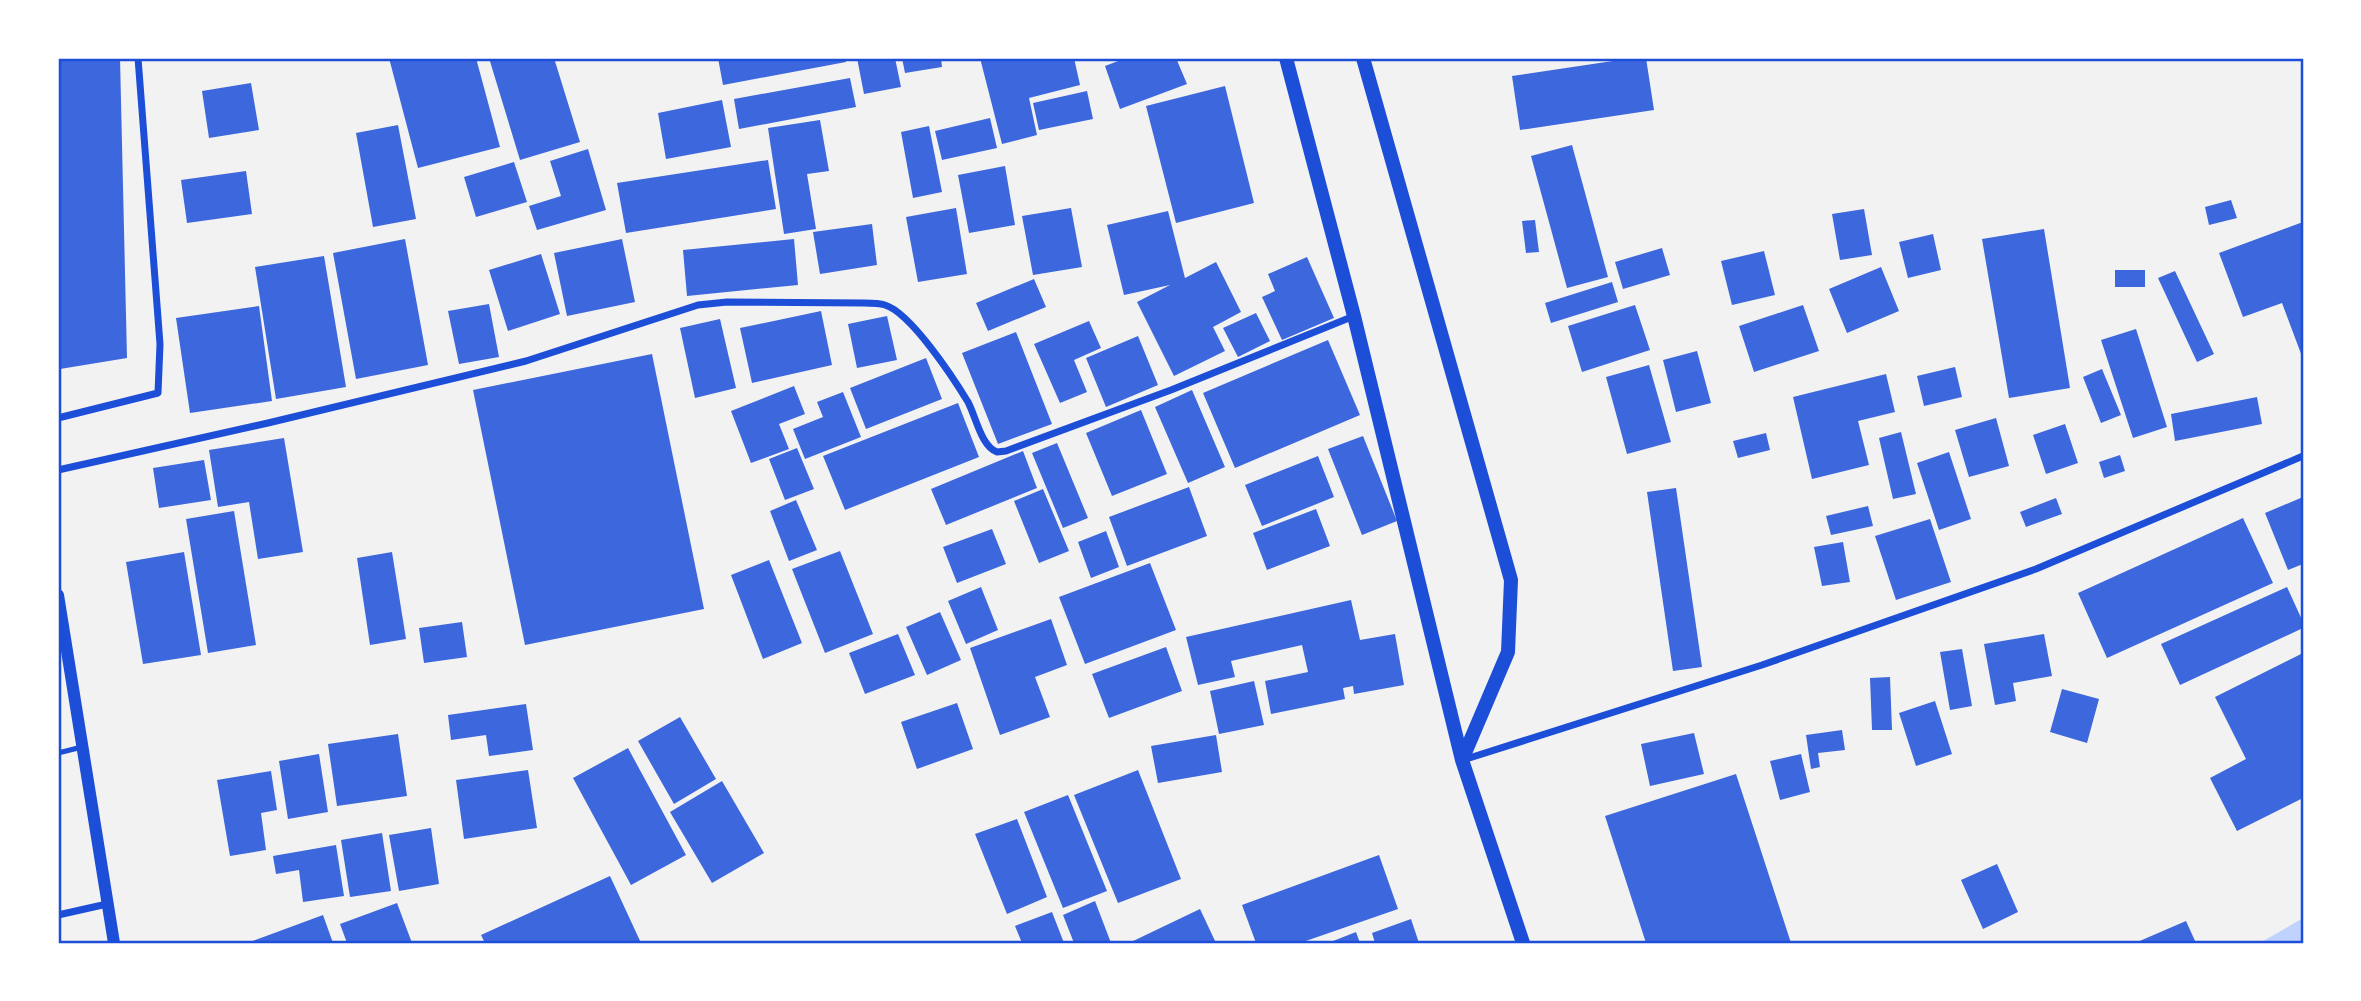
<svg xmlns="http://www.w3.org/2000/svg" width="2361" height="1001" font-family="'Asap Condensed',sans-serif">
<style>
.water{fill:#bfd3fe}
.building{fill:#3d67dc}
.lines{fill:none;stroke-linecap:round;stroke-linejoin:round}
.service{stroke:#1d4ed8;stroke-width:5}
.minor{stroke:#1d4ed8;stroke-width:7}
.tertiary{stroke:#1d4ed8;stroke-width:12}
.secondary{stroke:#1d4ed8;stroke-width:14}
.neatline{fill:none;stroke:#1d4ed8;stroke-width:2.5}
</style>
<rect width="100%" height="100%" fill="#f2f2f2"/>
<!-- water -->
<path class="water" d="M2303,918V943H2260Z"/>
<!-- building -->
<path class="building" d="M58,58H120L127,358L60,369L58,354Z
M389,58H476L500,147L418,168Z
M489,58H554L580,142L520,160Z
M718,58H845L846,62L723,85Z
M857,58H895L901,87L864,94Z
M902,58H941L942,67L905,73Z
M980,58H1074L1080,85L1029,98L1037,135L1002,144Z
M1126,58H1176L1187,84L1120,109L1105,66Z
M1633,58H1646L1654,110L1520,130L1512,76Z
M850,78L856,107L739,129L734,99Z
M251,83L259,130L209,138L202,91Z
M1225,86L1254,203L1176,223L1146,106Z
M1087,91L1093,119L1039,130L1033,103Z
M722,100L731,147L666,159L658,113Z
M990,118L997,148L942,160L935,131Z
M820,120L829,171L807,174L816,229L784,234L768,128Z
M398,125L416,219L373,227L356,133Z
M929,126L942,192L913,198L901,132Z
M1572,145L1608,277L1567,288L1531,156Z
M588,149L606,210L537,230L529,206L561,196L550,161Z
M768,160L776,209L626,233L617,183Z
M514,162L527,202L476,217L464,177Z
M1005,166L1015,225L969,233L958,175Z
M246,171L252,214L187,223L181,180Z
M2231,200L2237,218L2209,225L2205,207Z
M956,208L967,274L918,282L906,217Z
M1071,208L1082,267L1033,275L1022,216Z
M1864,209L1872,255L1840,260L1832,214Z
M1168,211L1185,278L1216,262L1241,312L1213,327L1225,351L1174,376L1137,302L1170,285L1124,295L1107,225Z
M1535,220L1539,252L1526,253L1522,221Z
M2303,222V359L2282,303L2243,317L2219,253Z
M872,224L877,265L820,274L813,232Z
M2044,229L2070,388L2009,398L1982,239Z
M1933,234L1941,270L1908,278L1899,242Z
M405,239L428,365L356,379L333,253Z
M622,239L635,302L567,316L554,253Z
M794,239L798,285L687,296L683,250Z
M1662,248L1670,275L1623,289L1615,262Z
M1764,251L1775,295L1732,305L1721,261Z
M541,254L560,314L508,331L489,270Z
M324,256L346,387L276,399L255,267Z
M1307,257L1334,318L1282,340L1262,297L1275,291L1268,274Z
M1881,267L1899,311L1847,333L1829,289Z
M2115,270H2145V287H2115Z
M2175,271L2214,354L2197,362L2158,278Z
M1034,279L1046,307L988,331L976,303Z
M1612,282L1618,302L1551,323L1545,303Z
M489,304L499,357L459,364L448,311Z
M1635,305L1650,350L1582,372L1568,326Z
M1803,305L1819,351L1754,372L1739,326Z
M259,306L272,401L190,413L176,318Z
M821,311L832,365L752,383L740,328Z
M1256,313L1270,341L1238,357L1223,328Z
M887,316L897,360L857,368L848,324Z
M720,319L736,388L695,398L680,328Z
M1089,321L1101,348L1074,360L1087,392L1060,403L1034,344Z
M2136,329L2167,427L2133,438L2101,340Z
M1016,332L1052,424L998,444L962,353Z
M1138,336L1158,385L1106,407L1086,358Z
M1328,340L1360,415L1235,468L1203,393Z
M1697,351L1711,403L1676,412L1663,360Z
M652,354L704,609L525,645L473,390Z
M926,358L942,399L866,429L850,388Z
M1649,365L1671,442L1627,454L1606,377Z
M1955,367L1962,397L1924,406L1917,376Z
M2102,369L2121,415L2101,423L2083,377Z
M1886,374L1895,412L1858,421L1869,465L1812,479L1793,397Z
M794,386L805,414L779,424L789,449L751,463L731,411Z
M1192,390L1225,467L1188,483L1155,407Z
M843,392L861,437L805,459L793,429L823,417L817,402Z
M2257,397L2262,424L2175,441L2171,414Z
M958,403L979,457L845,510L823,456Z
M1141,410L1167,474L1112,496L1086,433Z
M1996,418L2009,466L1969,477L1955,430Z
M2065,424L2078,463L2046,474L2033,435Z
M1901,432L1916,494L1893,499L1879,438Z
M1766,433L1770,450L1738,458L1733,441Z
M1363,436L1397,521L1362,535L1328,449Z
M284,438L303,552L258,559L249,502L218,507L209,450Z
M1057,443L1088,518L1063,528L1032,453Z
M797,448L814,489L785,500L769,459Z
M1023,451L1037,488L946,525L931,489Z
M1949,452L1971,519L1939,530L1917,463Z
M2120,455L2125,471L2104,478L2099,462Z
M1318,456L1334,497L1262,526L1245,485Z
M204,460L211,500L159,508L153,468Z
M1189,487L1207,536L1127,566L1109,517Z
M1676,488L1702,667L1673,671L1647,492Z
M1043,489L1069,551L1039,563L1014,501Z
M2303,497V564L2288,570L2265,513Z
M2056,498L2062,514L2026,527L2020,512Z
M796,500L817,550L789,561L770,511Z
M1868,506L1873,526L1831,535L1826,516Z
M1316,509L1330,546L1267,570L1253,533Z
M234,511L256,645L208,653L186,519Z
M2243,518L2273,583L2107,658L2078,593Z
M1930,519L1951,582L1896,600L1875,536Z
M992,529L1006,564L957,583L943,547Z
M1106,531L1119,567L1091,578L1078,542Z
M1843,542L1850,582L1822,586L1814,547Z
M840,551L873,634L825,653L792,569Z
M184,552L201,655L143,664L126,562Z
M392,552L406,639L370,645L357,558Z
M769,560L802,643L763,659L731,575Z
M1150,563L1176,630L1085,664L1059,597Z
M981,587L998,630L966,644L948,601Z
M2287,587L2303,622V628L2180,685L2161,644Z
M1351,600L1360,640L1395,634L1404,685L1354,694L1353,686L1343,688L1345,699L1271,714L1265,681L1308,672L1302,645L1231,661L1235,677L1198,685L1186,637Z
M940,612L961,660L927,675L906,627Z
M1051,619L1067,665L1035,677L1050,717L1000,735L970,648Z
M462,622L467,657L424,663L419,628Z
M898,634L915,675L865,694L849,653Z
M2044,634L2052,676L2013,683L2016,701L1995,705L1984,644Z
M1166,647L1182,691L1109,718L1092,674Z
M1962,649L1972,706L1950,710L1940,652Z
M2303,653V798L2237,831L2210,778L2246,759L2215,697Z
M1890,677L1892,730H1872L1870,678Z
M1254,681L1264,725L1219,734L1210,691Z
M2062,689L2099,699L2087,743L2050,732Z
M1935,701L1952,754L1916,766L1899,713Z
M957,703L973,749L917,769L901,722Z
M526,704L533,750L489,756L486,735L451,740L448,715Z
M680,717L716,779L674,804L638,741Z
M1842,730L1845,750L1818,753L1820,767L1811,769L1806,735Z
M1694,733L1704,774L1650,786L1641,744Z
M398,734L407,796L337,806L328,744Z
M1216,735L1222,772L1158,783L1151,746Z
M628,748L686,855L631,885L573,778Z
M319,754L328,812L288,819L279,761Z
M1801,754L1810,792L1780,800L1770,761Z
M528,770L537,828L464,839L456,780Z
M1138,770L1181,879L1118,903L1074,795Z
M271,771L277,810L261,813L266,850L230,856L217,780Z
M1736,774L1791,943H1646L1605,816Z
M722,781L764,853L712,883L670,812Z
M1068,795L1107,891L1063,908L1024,812Z
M1017,819L1047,897L1007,914L975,834Z
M431,828L439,884L399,891L389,835Z
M382,833L391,891L350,897L341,840Z
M336,845L344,896L303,902L299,870L276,874L273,856Z
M1379,855L1398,909L1300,943H1256L1242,905Z
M1997,864L2018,912L1983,929L1961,880Z
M610,876L641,943H485L481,935Z
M1095,901L1111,943H1074L1063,915Z
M397,903L412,943H347L340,924Z
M1200,909L1216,943H1129Z
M1052,912L1064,943H1022L1015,926Z
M323,915L333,943H247Z
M1411,919L1419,943H1375L1372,933Z
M2186,921L2196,943H2135Z
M1356,932L1360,943H1328Z"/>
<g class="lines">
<!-- service -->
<path class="service" d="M58,753L82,747"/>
<!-- minor -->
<path class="minor" d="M58,418L158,393L160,344L138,58
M58,470L268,423L526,361L698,305L727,302L864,303C871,303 879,303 885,305C911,313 954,379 968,402C976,417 981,446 997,452L1006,451L1171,390L1354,316
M1463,760L1762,665L2036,569L2303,456
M58,915L107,904"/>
<!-- tertiary -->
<path class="tertiary" d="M58,595L114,943"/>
<!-- secondary -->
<path class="secondary" d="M1286,58L1354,316L1462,760L1523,943
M1363,58L1511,580L1508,652L1462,760"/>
</g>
<!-- border -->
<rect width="2361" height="1001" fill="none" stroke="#ffffff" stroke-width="119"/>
<rect x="60" y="60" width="2242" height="882" class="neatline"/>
</svg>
